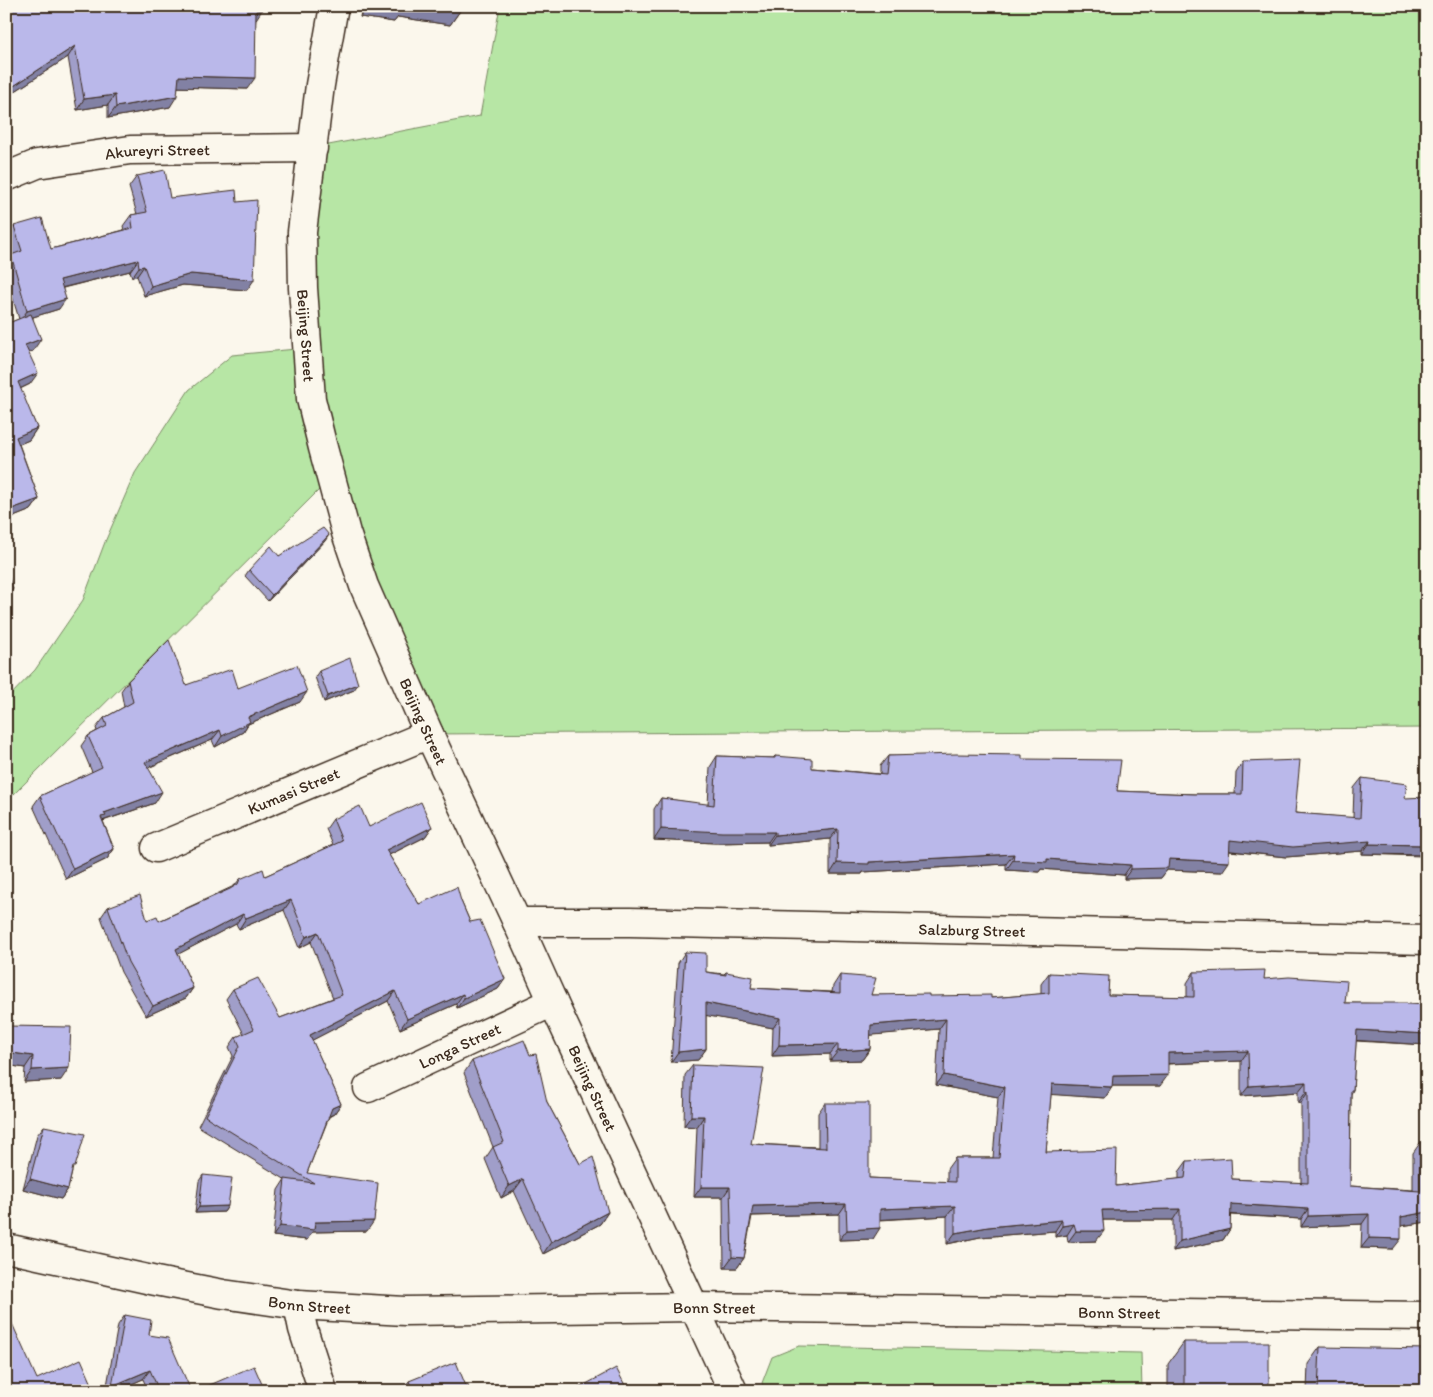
<svg xmlns="http://www.w3.org/2000/svg" width="1433" height="1397" font-family="Itim,sans-serif">
<style>
.green{fill:#b7e6a5;stroke:#798862}
.lines{fill:none;stroke-linecap:round;stroke-linejoin:round}
.minor-casing{stroke:#3b2a1e;stroke-width:31}
.tertiary-casing{stroke:#3b2a1e;stroke-width:31}
.minor{stroke:#fbf7ec;stroke-width:28}
.tertiary{stroke:#fbf7ec;stroke-width:28}
.wall{fill:#a09ec9;stroke:#3b2a1e;fill-rule:evenodd}
.shaded-wall{fill:#8281a4;stroke:#3b2a1e}
.building{fill:#bab8ea;stroke:#3b2a1e;fill-rule:evenodd}
.labels{text-anchor:middle;stroke-width:4;stroke-linejoin:round;paint-order:stroke}
.street-label{font-size:16px;fill:#3b2a1e;stroke:#fbf7ec}
</style>
<rect width="100%" height="100%" fill="#fbf7ec"/>
<filter id="ink" filterUnits="userSpaceOnUse"><feTurbulence type="fractalNoise" baseFrequency=".02" numOctaves="2"/><feDisplacementMap in="SourceGraphic" scale="10" xChannelSelector="R" yChannelSelector="G"/><feConvolveMatrix kernelMatrix="1 2 1 2 8 2 1 2 1" color-interpolation-filters="sRGB"/></filter>
<g filter="url(#ink)">
<!-- green -->
<path class="green" d="M500,6H1427V728L429,734L330,479L6,802V700L35,670L83,600L105,542L135,473L189,390L232,355L307,348L313,148L480,116Z
M799,1346L1141,1353L1142,1391H765L762,1383L772,1357Z"/>
<g class="lines">
<!-- minor casing -->
<g class="minor-casing">
<g id="minor">
<path id="s1" d="M334,6L320,85L302,232L303,288L311,399L323,448L346,533L364,586L429,734L517,922L553,1002L733,1391"/>
<path id="s2" d="M6,177L37,164L130,150L313,148"/>
<path id="s3" d="M156,848L429,734"/>
<path id="s4" d="M517,922H630L1427,940"/>
<path id="s5" d="M368,1088L553,1002"/>
<path d="M298,1305L303,1329L323,1391"/>
</g>
</g>
<!-- tertiary casing -->
<g class="tertiary-casing">
<g id="tertiary">
<path id="s6" d="M6,1248L156,1281L223,1294L298,1305L405,1311L695,1307L1427,1316"/>
</g>
</g>
<!-- minor -->
<use href="#minor" class="minor"/>
<!-- tertiary -->
<use href="#tertiary" class="tertiary"/>
</g>
<!-- wall -->
<path class="wall" d="M6,6L256,19L247,89L178,87L170,107L108,118V105L77,110L68,57L6,97Z
M362,6H462V8L450,25L398,17L394,22L360,17Z
M137,176L170,198L247,290L183,285L144,296L137,276L132,277L130,271L63,288L59,309L33,317V351L28,352L30,384L20,389L37,428L29,440L19,444L39,499L31,510L6,520V324L19,319L6,276V261L11,255L12,254L7,237L14,226L51,249L124,230L123,226L131,215L137,214L129,187Z
M325,541L268,601L245,576L249,570L279,556Z
M319,671L354,690L324,702L315,677Z
M128,681L238,688L300,702L248,724L243,732L215,747L212,740L148,768L155,803L103,821L114,849L107,859L66,879L33,806L40,796L92,772L81,746L88,736L97,731L96,728L104,718L124,707L121,691Z
M717,756L773,758L775,756L812,768L880,774V766L888,756L1022,759L1117,791L1194,794H1235L1236,773L1243,762L1295,813L1353,818L1354,788L1362,778L1405,798L1422,856L1362,854V851L1286,857L1230,851L1222,872L1167,870L1161,878L1124,879V875L1041,869L1039,872L1006,870V864L863,872L862,874H830V839L768,845V842L715,843L654,840V809L661,798L708,805L710,767Z
M333,819L369,827H432L425,837L389,855L419,904L461,901L470,922L505,979L498,989L457,1008L456,1004L400,1029L388,1001L312,1040L341,1104L334,1114L329,1117L307,1173L367,1231L312,1232L307,1240L273,1236L278,1190L285,1179L286,1180L198,1126L233,1056L229,1047L236,1037L244,1034L226,999L233,989L280,1018L333,998L311,942L299,948L284,910L239,929L236,924L178,954L193,988L186,998L146,1016L121,972L101,917L108,907L147,920L159,921L234,886L240,879L265,876L333,845L326,829Z
M685,952L706,972L724,974L726,972L751,988L832,992L833,986L840,975L871,995L991,998L1041,994V984L1049,973L1108,995L1187,997V983L1194,972L1264,979L1345,1003L1407,1004L1427,1045L1356,1041L1353,1090L1351,1094L1350,1186L1413,1190V1153L1420,1143H1427V1222L1401,1226L1393,1249L1361,1248L1362,1224L1301,1227V1219L1230,1215V1229L1223,1240L1173,1251V1220H1103L1096,1241L1068,1242L1067,1235L1055,1237V1231L980,1237L947,1244V1216L880,1220L873,1239L839,1240V1214L752,1216L744,1258L737,1268H724L723,1197H694L697,1127L684,1126L685,1075L693,1065L751,1144L818,1147V1113L825,1103L869,1178L947,1182V1169L955,1158H993L998,1097L936,1085L939,1029L870,1035V1049L862,1060L830,1061V1054L772,1056L773,1028L706,1015V1049L698,1060L671,1062L678,963ZM1241,1061V1096L1298,1092V1103H1301V1183L1232,1179L1187,1161L1179,1172V1179L1116,1186L1046,1152L1051,1094L1105,1098L1112,1087V1086H1160L1168,1064Z
M6,1026L61,1080L24,1082L25,1068L6,1065Z
M472,1061L547,1102L580,1164L608,1212L600,1224L543,1254L514,1191L501,1198L485,1159L493,1147L464,1073Z
M44,1126L72,1172L68,1189L61,1199L23,1189L37,1135Z
M203,1175L228,1206L224,1212L195,1213L199,1181Z
M125,1315L149,1335L191,1391H148L143,1379L116,1391H106L118,1325Z
M1184,1342L1269,1391H1168V1364Z
M1320,1347L1427,1391H1307L1308,1364Z
M409,1381L466,1386L470,1391H402Z"/>
<!-- shaded-wall -->
<path class="shaded-wall" d="M367,6H452L462,8L450,25L398,17L394,22L360,17Z
M262,10L255,21L256,11Z
M75,46L68,57L6,97V91Z
M179,76L255,78L247,89L172,87Z
M115,95L108,105L77,110L84,99Z
M177,96L170,107L108,118L116,107Z
M138,260L130,271L53,290L60,280Z
M144,266L137,276L132,277L139,267Z
M191,274L254,280L247,290L183,285L144,296L151,286Z
M66,299L59,309L20,321L27,311Z
M41,339L33,351L17,357L25,345Z
M38,373L30,384L9,394L18,382Z
M37,428L29,440L8,449L16,437Z
M39,499L31,510L6,520V511Z
M329,535L325,541L268,601L272,595Z
M13,589L6,599V592Z
M358,684L354,690L324,702L328,696Z
M307,692L300,702L248,724L243,732L215,747L222,736L248,717Z
M220,730L212,740L138,772L145,762Z
M162,792L155,803L102,821L94,828L104,813Z
M432,827L425,837L379,860L386,850Z
M661,829L775,832L768,842L715,843L654,840Z
M838,829L830,839L768,845L775,835Z
M1230,840L1370,841L1362,851L1286,857L1223,850Z
M1369,844L1427,845V855L1362,854Z
M114,849L107,859L66,879L73,869Z
M1014,854L1006,864L863,872L862,874H830L837,863L869,862Z
M1047,859L1131,865L1124,875L1041,869L1039,872L1006,870L1013,860Z
M1169,859L1229,862L1222,872L1167,870L1161,878L1124,879L1131,869Z
M291,900L284,910L239,929L246,918Z
M243,914L236,924L169,959L176,949Z
M318,932L311,942L299,948L306,937Z
M505,979L498,989L457,1008L464,998Z
M193,988L186,998L146,1016L153,1006Z
M395,991L388,1001L303,1045L310,1035Z
M463,994L456,1004L400,1029L407,1019Z
M706,1003L780,1018L773,1028L698,1014Z
M946,1019L939,1029L863,1036L871,1025Z
M1357,1030L1427,1034V1045L1350,1040Z
M838,1044L830,1054L772,1056L779,1045Z
M706,1049L698,1060L671,1062L678,1052Z
M870,1049L862,1060L830,1061L838,1051Z
M1248,1051L1241,1061L1161,1064L1168,1053Z
M6,1052L33,1056L25,1068L6,1065Z
M69,1068L61,1080L24,1082L32,1070Z
M944,1075L1005,1087L998,1097L936,1085Z
M1168,1075L1160,1086H1105L1113,1076Z
M1306,1082L1298,1092L1241,1096L1249,1086Z
M1052,1084L1112,1087L1105,1098L1044,1094Z
M1306,1092H1308L1301,1103H1298Z
M341,1104L334,1114L325,1118L332,1108Z
M691,1116H704L697,1127L684,1126Z
M30,1179L68,1189L61,1199L23,1189Z
M523,1179L514,1191L501,1198L509,1186Z
M701,1187H730L723,1197H694Z
M846,1204L839,1214L746,1216L753,1206Z
M1231,1204L1308,1209L1301,1219L1223,1214Z
M228,1206L224,1212L195,1213L199,1207Z
M955,1206L947,1216L872,1220L880,1209Z
M1180,1209L1173,1220H1095L1102,1210Z
M608,1212L600,1224L543,1254L551,1242Z
M1427,1212V1222L1394,1227L1401,1217Z
M1369,1214L1362,1224L1301,1227L1308,1216Z
M1062,1220L1055,1231L980,1237L947,1244L955,1233L988,1227Z
M374,1221L367,1231L312,1232L307,1240L273,1236L280,1226L315,1222Z
M1074,1224L1067,1235L1055,1237L1062,1226Z
M880,1228L873,1239L839,1240L847,1230Z
M1230,1229L1223,1240L1173,1251L1180,1241Z
M1076,1231H1104L1096,1241L1068,1242Z
M1369,1238L1401,1239L1393,1249L1361,1248Z
M732,1257L744,1258L737,1268H724Z
M150,1370L143,1379L116,1391H109L112,1386Z"/>
<!-- building -->
<path class="building" d="M6,6H263L262,10L256,11L255,78L179,76L177,96L116,107L115,95L84,99L75,46L6,91Z
M452,6H462V8Z
M165,170L170,198L236,190L237,202L257,200L254,280L191,274L151,286L144,266L139,267L138,260L60,280L66,299L27,311L11,255L22,251L14,226L42,218L51,249L133,228L131,215L147,212L137,176Z
M31,314L41,339L25,345L38,373L18,382L37,428L16,437L39,499L6,511V324Z
M323,528L329,535L272,595L249,570L271,546L279,556Z
M6,570L13,589L6,592Z
M169,640L186,685L232,669L238,688L297,665L307,692L248,717L250,722L222,736L220,730L145,762L162,792L104,813L106,816L101,817L114,849L73,869L40,796L102,767L88,736L107,726L104,718L133,702L128,681Z
M350,658L358,684L328,696L319,671Z
M956,754L1022,755V759L1121,760L1117,791L1194,794H1242L1243,762L1300,760L1295,813L1360,818L1362,778L1407,784L1405,798L1427,797V845L1369,844L1370,841L1293,847L1230,840L1229,862L1169,859L1168,868L1131,869V865L1047,859V862L1013,860L1014,854L869,862V864L837,863L838,829L775,835V832H722L661,829V798L714,805L717,756L775,758V756L812,759V768L886,775L888,756Z
M421,802L432,827L386,850L419,904L457,887L461,901L470,922L480,920L505,979L464,998L463,994L407,1019L395,991L310,1035L341,1104L332,1108L307,1173L378,1183L374,1221L315,1222L314,1230L280,1226L285,1179L314,1183L205,1116L240,1046L236,1037L254,1029L233,989L258,978L280,1018L342,995L318,932L306,937L291,900L246,918L243,914L176,949L193,988L153,1006L128,962L108,907L140,895L147,920L157,916L159,921L230,889L238,884L240,879L263,869L265,876L342,841L333,819L360,806L369,827Z
M685,952L706,953V972L726,975V972L753,977L751,988L840,993V975L876,978L871,995L929,994V996L991,995V998L1049,993V973L1109,976L1108,995L1194,997V972L1265,970L1264,979L1289,977L1347,981L1345,1003H1407V1004L1427,1005V1034L1357,1030L1353,1090H1351L1350,1186L1420,1191V1143H1427V1212L1401,1217V1239L1369,1238V1214L1308,1216V1209L1231,1204L1230,1229L1180,1241V1209L1102,1210L1104,1231H1076L1074,1224L1062,1226V1220L988,1227L955,1233V1206L880,1209V1228L847,1230L846,1204L753,1206L744,1258L732,1257L730,1187H701L704,1116H691L693,1065L764,1068L751,1144L826,1148L825,1103H869V1178L955,1182V1158H999L1005,1087L944,1075L946,1019L871,1025L870,1049L838,1051V1044L779,1045L780,1018L706,1003V1049L678,1052ZM1248,1051L1249,1086L1306,1082V1092H1308V1183L1232,1179L1231,1158L1187,1161L1185,1178L1116,1186L1117,1150L1046,1152L1052,1084L1112,1087L1113,1076L1168,1075V1053Z
M6,1026L71,1027L69,1068L32,1070L33,1056L6,1052Z
M524,1040L530,1055L536,1054L547,1102L580,1164L593,1157L608,1212L551,1242L523,1179L509,1186L493,1147L504,1142L472,1061Z
M44,1126L85,1134L75,1167H73L68,1189L30,1179Z
M203,1175L232,1178L228,1206L199,1207Z
M125,1315L151,1320L149,1335L168,1338L191,1391H159L150,1370L112,1386Z
M10,1319L37,1379L81,1359L95,1391H6V1320Z
M1184,1342H1269V1391H1184Z
M1320,1347L1427,1349V1391H1318Z
M456,1362L466,1386L468,1385L470,1391H413L409,1381Z
M254,1366L265,1391H196Z
M616,1368L628,1391H573Z"/>
</g>
<g class="labels">
<!-- street labels -->
<g class="street-label">
<text dy="6" stroke="none"><textPath href="#s2" startOffset="155">Akureyri Street</textPath></text>
<text dy="6" stroke="none"><textPath href="#s1" startOffset="332">Beijing Street</textPath></text>
<text dy="6" stroke="none"><textPath href="#s1" startOffset="738">Beijing Street</textPath></text>
<text dy="6" stroke="none"><textPath href="#s3" startOffset="149">Kumasi Street</textPath></text>
<text dy="6" stroke="none"><textPath href="#s4" startOffset="455">Salzburg Street</textPath></text>
<text dy="6" stroke="none"><textPath href="#s5" startOffset="101">Longa Street</textPath></text>
<text dy="6" stroke="none"><textPath href="#s1" startOffset="1142">Beijing Street</textPath></text>
<text dy="6" stroke="none"><textPath href="#s6" startOffset="309">Bonn Street</textPath></text>
<text dy="6" stroke="none"><textPath href="#s6" startOffset="714">Bonn Street</textPath></text>
<text dy="6" stroke="none"><textPath href="#s6" startOffset="1119">Bonn Street</textPath></text>
</g>
</g>
<!-- margin -->
<rect width="1433" height="1397" fill="none" stroke="#fbf7ec" stroke-width="25"/>
<rect x="12" y="12" width="1408" height="1372" fill="none" stroke="#3b2a1e" stroke-width="2" filter="url(#ink)"/>
</svg>
